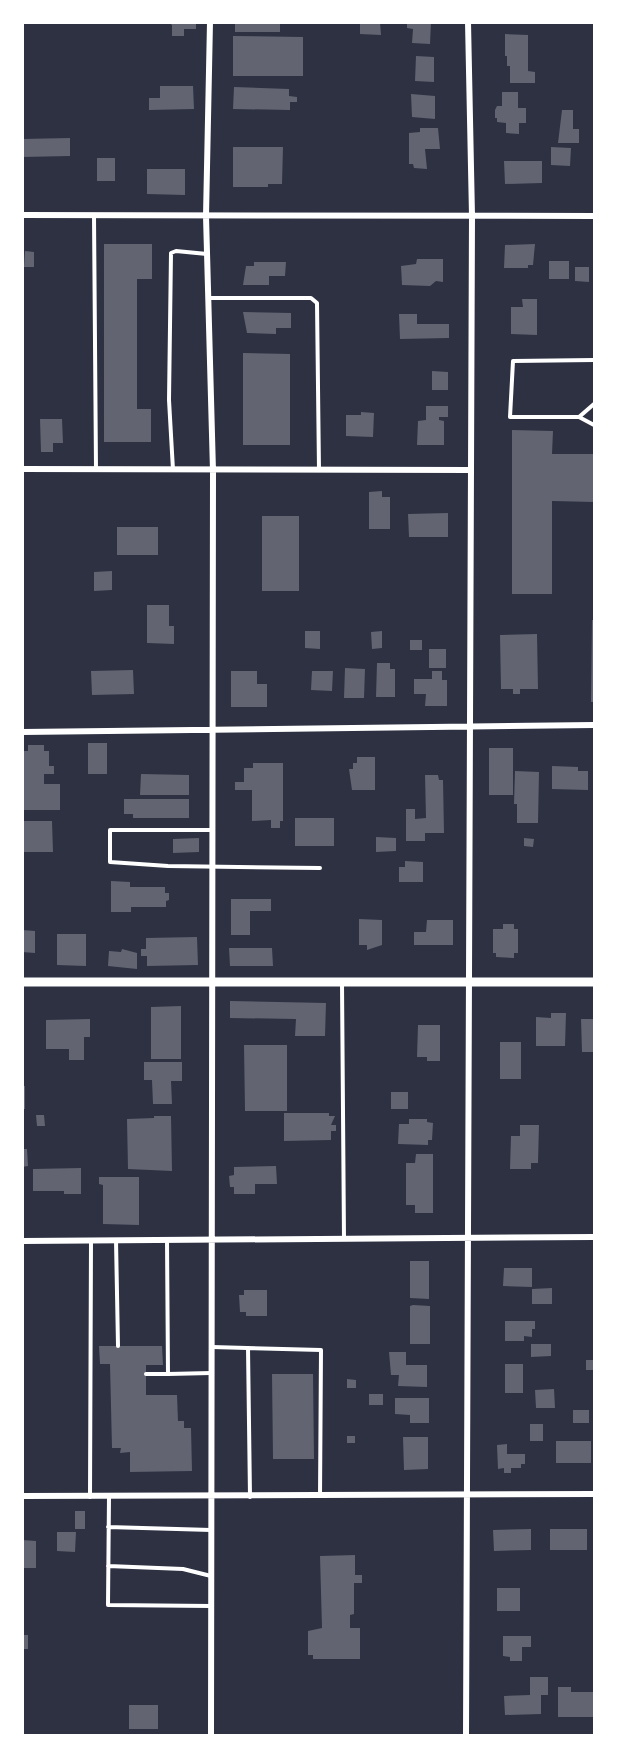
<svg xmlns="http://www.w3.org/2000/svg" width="617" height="1758" font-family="Mulish,sans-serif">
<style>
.building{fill:#626471}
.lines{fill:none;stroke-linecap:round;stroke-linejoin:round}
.service{stroke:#fff;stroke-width:4}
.minor{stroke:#fff;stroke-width:6}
.tertiary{stroke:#fff;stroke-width:9}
</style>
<rect width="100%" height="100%" fill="#2d3142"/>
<!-- building -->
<path class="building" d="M168,22H196V29H184V36H172V25Z
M235,22H280V32H235Z
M360,22H380L381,35L360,34Z
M407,22H431L430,44L412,43L413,29L407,28Z
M505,34L528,35V71L535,72V83H510V66H507V56H505Z
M233,36L303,37V76H233Z
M416,56L434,57V82L415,81Z
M160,86H193L194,109L149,110V98H160Z
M234,87L289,89V96L297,97V102H290V110L233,109Z
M502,92H518V108H526V123H519V134L506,133V123L497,122V118H495V110L497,106H502Z
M411,94L435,96V119L412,117Z
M562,110H573V129H579V143H558Z
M420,128H438L440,149H425L427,169L414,168L413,164H409V133L420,132Z
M70,138V156L22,157V139Z
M233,147H283L282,184H268V187H233Z
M551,147L571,148L570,166L551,165Z
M97,158H115V181H97Z
M504,161H542V183L505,184Z
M147,169H185V195L147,194Z
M104,244H152V279H137V409H151V442H104Z
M535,244L533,265H528V268H504L505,245Z
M25,251L34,252V267H24Z
M417,259H443V282L436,281L430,286L402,285L401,266L416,264Z
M549,261H569V279H549Z
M254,262H286L285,276H269V285H243L246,266H254Z
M575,267H589V282L575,281Z
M522,299H537V335L511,334V307H523Z
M243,312L291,313V328H276V334L247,333Z
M399,314H417V324H449V338L400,339Z
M243,353L290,354V445H243Z
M432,371L448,372V390H432Z
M426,406H448V417H439V420L444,421V445H417L418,421L426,420Z
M361,412L374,413L373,437L346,436V415H361Z
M40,419H62L63,443H53V452H41Z
M512,430L553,431L552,454H594V502L552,501V594H512Z
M382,491V497H390V529H369V492Z
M448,513V537H409L408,514Z
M262,516H299V591H262Z
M117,527H158V555H117Z
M112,571V590L94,591V572Z
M147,605H169V626H174V644L147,643Z
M592,620H594V702H591Z
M305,631H320V649L305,648Z
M382,631V648L372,649L371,632Z
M537,634L538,689H520V694H513V689H501L500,635Z
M410,640H422V650H410Z
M429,649H446V668H429Z
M377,663H390V669H395V697H376Z
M345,668L365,669L364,698H344Z
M133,670L134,694L92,695L91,671Z
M231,671H257V684H267V707H231Z
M312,671H333L332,691L311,690Z
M432,671H442V680H447V706H425L426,694H414V679H432Z
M88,743H107V774H88Z
M28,745H44V751H49V766H54V774H44V784H60V810H22V751H28Z
M489,748H513V795H489Z
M357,757H375V790H352L349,769H353V763H357Z
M253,763H283V821H280V828H271V820L252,821V790H235V782H244V768H253Z
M552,766L578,767V771H588V790L552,789Z
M515,771L539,772L538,823H517V804H514Z
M141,774L189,775V795H140Z
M425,775H438L439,780H443L444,833H425V841H406V809H415V819L426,818Z
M124,799H189V818H133V814H124Z
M295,818H334V846H295Z
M22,821H52L53,852H22Z
M376,837L396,838V851L376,852Z
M199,838V852L173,853V839Z
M524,838L534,839L533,847L524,846Z
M405,861L423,862V882H399V867H405Z
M111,881L130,882V887H165V893H169V900L166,901V907H131V912H111Z
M231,899H271V911H250V935H231Z
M359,919L382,920V945L367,950V945H359Z
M427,920H453V945H414V932H426Z
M503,924H514V929H518V953H514V958L496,957V953H493V929H503Z
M22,930L35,931V953L22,952Z
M57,934H86V966L57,965Z
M197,937L198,965L147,966V956H141V949H146V938Z
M229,948H272L273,966H230Z
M122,949L137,953V969L108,966L109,951L121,952Z
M230,1001L326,1003L325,1036H295L296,1019L230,1018Z
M181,1006V1059H151V1007Z
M551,1013H566L565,1046H536V1017L551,1018Z
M90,1019V1037H84V1060H69V1049H46V1020Z
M581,1019H594V1052H582Z
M418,1025H440V1061H427V1057H417Z
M500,1042H521V1079H500Z
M244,1045H287V1111H245Z
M144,1062H182V1081H171L172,1104H153L152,1080H144Z
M22,1086H25V1109H22Z
M391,1092H408V1109H391Z
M284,1113H329V1116H335L331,1125H336V1131H331V1140L284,1141Z
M36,1115H44L45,1126H37Z
M154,1116H171L172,1171L128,1169L127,1119L154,1118Z
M409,1119H427V1122L433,1123L432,1140H428V1145L398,1144L399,1124H409Z
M520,1125H539L538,1163H531V1169H510L511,1136H520Z
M22,1149H27L28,1166L22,1167Z
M416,1154H433V1213H415V1205H406V1163H415Z
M276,1166L277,1184H255V1194H234V1187H230L229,1176L234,1175V1167Z
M81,1168V1194H64V1191H33V1169Z
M99,1177H139V1225L103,1224V1185L99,1184Z
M410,1261H429V1299L410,1298Z
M504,1268H532V1287L503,1286Z
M552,1288V1304H532V1289Z
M244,1290H267V1316H246V1312H240L239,1295H244Z
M413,1305L430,1306V1344H410V1306Z
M505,1321H535V1329H532V1337L524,1336V1341H505Z
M531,1344H551V1356L531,1357Z
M99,1346H162L163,1365H146V1395H177L178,1421H184V1428H191L192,1471L130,1472V1452L120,1453L121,1448H112L110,1364H100Z
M389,1352H406V1365H427V1387L398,1386L399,1375H391Z
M586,1360H594V1370H586Z
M505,1364H523V1393H505Z
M272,1374H313L314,1459H273Z
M347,1379L356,1380V1388H347Z
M554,1389L555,1408H536L535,1390Z
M369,1394H383V1405H369Z
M395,1398H429V1423H410V1415L395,1414Z
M573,1410H589V1423H573Z
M530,1424H543V1441H530Z
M347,1436H355V1443H347Z
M403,1437H428V1469L404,1470Z
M556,1441H591V1463H556Z
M507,1444V1454H525V1464H521V1468H511V1473H504V1468L498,1469L497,1445Z
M75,1511H85V1529H75Z
M531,1529V1550L494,1551L493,1530Z
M550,1529H587V1550H550Z
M57,1532H76L75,1552L57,1551Z
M22,1540L36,1541V1568H22Z
M355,1555V1575H362V1583H354V1614L350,1615V1628H360V1659H313V1655H308V1631L322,1628L320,1556Z
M497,1588H520V1611H497Z
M22,1635H28V1649H22Z
M503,1636H531V1647H522V1661H510V1657L503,1656Z
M530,1677H548V1695H541V1714L505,1715L504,1696L530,1695Z
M558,1687H571V1692H594V1717H558Z
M129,1705H158V1729H129Z"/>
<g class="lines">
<!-- service -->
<path class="service" d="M94,216L96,469
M208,298H311L317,303L319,470
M594,360L513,361L510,417H579L594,425
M579,417L594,404
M173,470L169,400L171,253L176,251L207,254
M212,830H110V862L168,866L320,868
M342,983L344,1239
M116,1240L118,1346
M167,1240L168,1374L211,1373
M212,1347L321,1350L320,1496
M248,1348L250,1497
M146,1374H168
M90,1497L91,1241
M109,1497L108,1605L211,1606
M108,1527L211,1530
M108,1566L183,1569L211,1576"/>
<!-- minor -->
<path class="minor" d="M210,22L206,216L213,471L211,1736
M22,215L594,216
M22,469L471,470
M22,732L594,725
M22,1241L594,1237
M22,1496L594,1494
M466,1736L472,216L468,22"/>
<!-- tertiary -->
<path class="tertiary" d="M22,982H594"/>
</g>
<!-- border -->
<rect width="617" height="1758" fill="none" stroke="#ffffff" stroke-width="48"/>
</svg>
